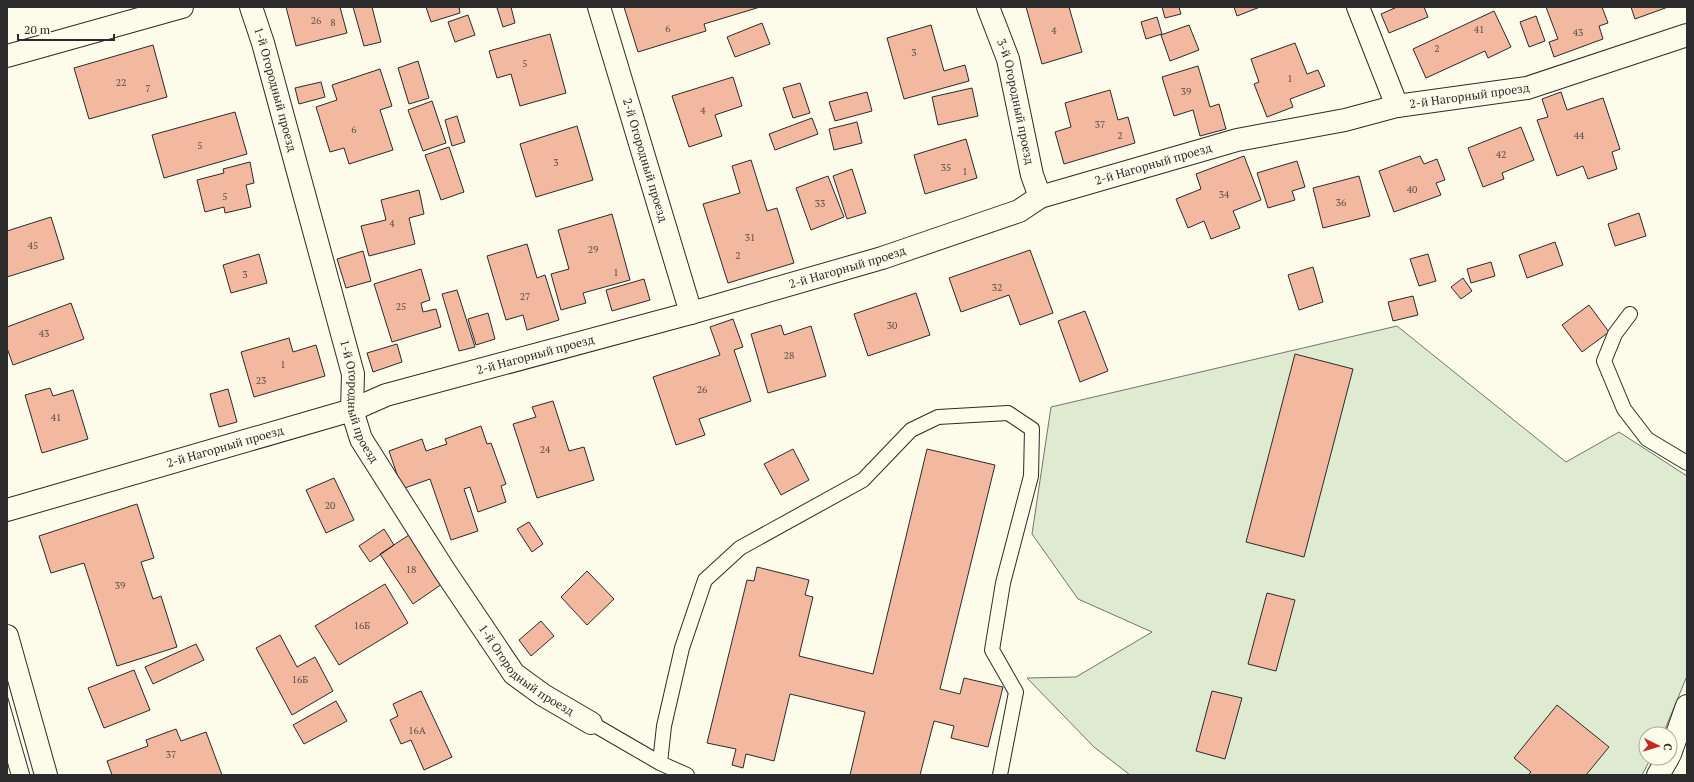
<svg xmlns="http://www.w3.org/2000/svg" width="1694" height="782" font-family="'PT Serif',serif">
<style>
.green{fill:#deebd1;stroke:#74746e}
.building{fill:#f2b8a0;stroke:#2b2b2b}
.lines{fill:none;stroke-linecap:round;stroke-linejoin:round}
.service-casing{stroke:#2b2b2b;stroke-width:16}
.minor-casing{stroke:#2b2b2b;stroke-width:24}
.tertiary-casing{stroke:#2b2b2b;stroke-width:24}
.service{stroke:#fdfbea;stroke-width:14}
.minor{stroke:#fdfbea;stroke-width:22}
.tertiary{stroke:#fdfbea;stroke-width:22}
.tram{stroke:#2b2b2b;stroke-width:1}
.labels{text-anchor:middle;stroke-width:3;stroke-linejoin:round;paint-order:stroke}
.number-label{font-size:10px;fill:#5d4e48}
.street-label{font-size:12px;fill:#2b2b2b;stroke:#fdfbea}
</style>
<rect width="100%" height="100%" fill="#fdfbea"/>
<!-- green -->
<path class="green" d="M1397,326L1566,462L1619,432L1687,476V676L1663,734H1646V758H1651L1642,775H1130L1094,747L1027,678L1076,677L1152,632L1078,599L1032,534L1051,407Z"/>
<!-- building -->
<path class="building" d="M286,7H340L347,33L296,46Z
M353,7H372L381,42L364,46Z
M426,7H459L460,13L431,22Z
M501,7H511L515,23L503,27L497,8Z
M624,7H760L704,24L706,31L638,52Z
M1026,7H1069L1082,52L1042,64Z
M1162,7H1179L1181,14L1165,18Z
M1234,7H1260L1237,16Z
M1397,7H1424L1428,17L1389,33L1381,14Z
M1546,7H1602L1608,23L1599,26L1603,39L1554,57L1549,42L1558,39Z
M1631,7H1668L1635,19Z
M1494,11L1511,47L1488,58L1485,51L1426,78L1413,49Z
M468,15L475,35L455,42L448,22Z
M1536,16L1545,41L1529,47L1520,22Z
M1157,17L1162,34L1146,39L1141,22Z
M762,23L770,44L735,57L727,37Z
M931,25L944,71L965,65L969,81L904,99L887,38Z
M1189,25L1199,50L1170,61L1161,35Z
M550,34L566,93L520,106L511,74L497,78L489,51Z
M1295,43L1307,74L1318,70L1325,86L1290,99L1293,107L1267,117L1254,84L1259,82L1251,59Z
M153,45L167,97L89,119L74,68Z
M418,61L429,98L409,104L398,68Z
M1198,66L1210,107L1219,104L1226,129L1200,136L1193,110L1174,116L1162,77Z
M380,69L392,106L380,110L393,150L349,164L344,148L330,152L316,107L337,100L332,85Z
M733,77L742,106L715,115L722,136L689,147L672,96Z
M321,82L325,97L299,104L295,88Z
M800,83L810,113L793,118L783,88Z
M972,88L978,116L938,125L932,97Z
M1110,90L1118,120L1128,117L1135,143L1064,164L1055,132L1071,127L1065,103Z
M867,92L872,111L835,121L829,102Z
M1561,92L1567,110L1603,98L1620,149L1612,152L1617,169L1588,179L1583,166L1557,176L1537,120L1548,117L1542,99Z
M432,101L446,143L423,151L408,110Z
M235,112L247,154L164,178L152,135Z
M457,116L465,142L452,146L445,120Z
M812,118L818,134L775,150L769,134Z
M857,122L862,143L834,150L829,129Z
M577,126L593,180L536,197L520,144Z
M1521,127L1534,160L1502,173L1504,179L1483,187L1468,148Z
M966,139L977,178L925,194L914,155Z
M449,147L464,192L441,200L425,155Z
M1244,156L1261,200L1233,211L1240,228L1211,239L1204,221L1188,228L1176,199L1201,189L1196,174Z
M1420,156L1424,164L1437,159L1445,180L1436,183L1441,195L1394,212L1379,171Z
M751,160L767,211L777,208L794,263L728,283L703,204L740,193L732,166Z
M1297,161L1305,187L1292,191L1295,200L1268,208L1257,173Z
M250,162L254,183L246,185L251,207L225,213L224,207L205,212L197,180L224,173L223,169Z
M852,169L866,213L847,219L833,176Z
M828,176L844,217L811,230L796,188Z
M1359,176L1370,216L1323,228L1313,188Z
M419,190L424,214L409,218L415,244L369,256L361,226L386,220L381,200Z
M1639,213L1646,236L1615,246L1608,224Z
M612,214L630,280L583,293L586,303L561,310L551,274L569,269L558,230Z
M51,217L64,259L7,277V231Z
M1555,242L1563,265L1527,278L1519,255Z
M527,244L537,278L545,275L559,320L527,330L523,315L506,320L487,256Z
M1030,250L1053,313L1020,325L1009,295L961,312L949,278Z
M363,251L371,281L346,288L337,259Z
M259,254L267,283L231,293L223,265Z
M1428,254L1436,281L1419,286L1410,259Z
M1491,262L1495,276L1471,283L1467,269Z
M1313,267L1323,302L1299,310L1288,275Z
M421,269L430,300L421,303L423,312L436,309L441,327L392,342L374,284Z
M1463,278L1472,291L1461,299L1451,287Z
M644,279L650,300L612,311L606,290Z
M457,290L475,347L459,351L442,294Z
M916,293L930,335L868,356L854,314Z
M1413,296L1418,315L1393,321L1388,302Z
M71,303L84,339L13,365L7,348V327Z
M1589,305L1609,332L1582,352L1562,325Z
M1085,311L1108,371L1080,382L1058,321Z
M488,313L495,339L476,345L468,319Z
M733,319L743,347L734,350L751,401L699,419L705,435L676,445L653,377L720,355L710,327Z
M781,325L784,335L811,326L826,376L768,393L751,334Z
M289,338L293,352L316,345L325,376L254,397L241,352Z
M397,344L402,362L373,372L367,353Z
M1295,354L1353,369L1304,557L1246,542Z
M50,388L53,396L73,390L88,439L42,453L25,395Z
M228,389L237,422L219,427L210,394Z
M553,401L569,451L584,447L594,480L537,498L513,424L536,417L532,407Z
M481,426L487,444L491,443L506,484L501,486L506,502L478,512L470,487L464,489L478,531L451,540L430,479L402,489L389,451L422,439L426,451L447,444L445,439Z
M793,449L809,480L781,495L764,464Z
M927,449L995,465L940,689L960,694L964,678L1003,687L988,747L951,738L954,726L934,721L920,775H850L865,712L790,694L774,761L746,754L743,768L732,765L736,749L707,743L747,580L754,581L757,567L809,580L805,595L813,597L799,656L873,674Z
M334,478L354,520L326,533L306,490Z
M137,504L154,558L141,562L153,599L161,596L177,647L117,666L84,563L51,573L39,536Z
M529,522L543,544L532,552L517,529Z
M384,529L394,545L370,562L359,546Z
M409,535L442,584L413,604L380,554Z
M587,571L614,599L587,625L561,597Z
M385,584L408,623L339,665L315,626Z
M1267,593L1295,600L1276,671L1248,664Z
M541,621L554,636L531,656L519,640Z
M280,635L297,667L315,657L333,691L292,715L256,648Z
M196,644L204,660L153,684L145,667Z
M134,670L150,710L104,728L88,688Z
M421,691L452,757L424,770L411,740L401,744L390,720L398,716L393,704Z
M1212,691L1242,698L1225,759L1196,751Z
M336,701L347,721L304,744L293,725Z
M1557,705L1609,747L1586,775H1528L1531,772L1514,758Z
M176,729L181,741L206,732L222,775H112L107,761L148,746L146,740Z"/>
<g class="lines">
<!-- service casing -->
<g class="service-casing">
<path id="service" d="M1630,314L1615,334L1604,361L1624,409L1647,439L1687,463
M591,723L660,763
M687,775L660,763L664,726L682,648L705,580L740,548L863,480L911,430L938,417L1008,413L1032,429L1031,476L1003,583L992,650L1016,692L1000,775"/>
</g>
<!-- minor casing -->
<g class="minor-casing">
<g id="minor">
<path id="s1" d="M251,7L263,43L353,374L352,410L361,439L444,570L514,674L543,695L591,723"/>
<path id="s2" d="M599,7L691,313"/>
<path id="s3" d="M988,7L1008,59L1032,175L1040,197"/>
<path d="M1358,7L1397,106"/>
<path d="M7,56L182,7"/>
<path id="s4" d="M7,510L352,410L386,395L691,313L882,258L1019,211L1040,197L1237,140L1345,120L1397,106L1527,88L1687,35"/>
<path d="M1670,754L1687,706"/>
<path d="M1658,775L1668,758"/>
</g>
</g>
<!-- tertiary casing -->
<g class="tertiary-casing">
<path id="tertiary" d="M7,636L46,775"/>
</g>
<!-- service -->
<use href="#service" class="service"/>
<!-- minor -->
<use href="#minor" class="minor"/>
<!-- tertiary -->
<use href="#tertiary" class="tertiary"/>
<!-- tram -->
<path class="tram" d="M7,695L30,775
M7,761L11,775"/>
</g>
<g class="labels">
<!-- number labels -->
<g class="number-label">
<text x="316" y="24">26</text>
<text x="333" y="26">8</text>
<text x="668" y="32">6</text>
<text x="1479" y="33">41</text>
<text x="1054" y="34">4</text>
<text x="1578" y="36">43</text>
<text x="1437" y="52">2</text>
<text x="914" y="56">3</text>
<text x="525" y="67">5</text>
<text x="1290" y="82">1</text>
<text x="121" y="86">22</text>
<text x="148" y="92">7</text>
<text x="1186" y="95">39</text>
<text x="703" y="114">4</text>
<text x="1100" y="128">37</text>
<text x="354" y="133">6</text>
<text x="1120" y="139">2</text>
<text x="1579" y="139">44</text>
<text x="200" y="149">5</text>
<text x="1501" y="158">42</text>
<text x="556" y="166">3</text>
<text x="946" y="171">35</text>
<text x="965" y="175">1</text>
<text x="1412" y="193">40</text>
<text x="1224" y="198">34</text>
<text x="225" y="200">5</text>
<text x="1341" y="206">36</text>
<text x="820" y="207">33</text>
<text x="392" y="227">4</text>
<text x="750" y="241">31</text>
<text x="33" y="249">45</text>
<text x="593" y="253">29</text>
<text x="738" y="259">2</text>
<text x="616" y="276">1</text>
<text x="245" y="278">3</text>
<text x="997" y="291">32</text>
<text x="525" y="300">27</text>
<text x="401" y="310">25</text>
<text x="892" y="329">30</text>
<text x="44" y="337">43</text>
<text x="789" y="359">28</text>
<text x="283" y="368">1</text>
<text x="261" y="384">23</text>
<text x="702" y="393">26</text>
<text x="56" y="421">41</text>
<text x="545" y="453">24</text>
<text x="330" y="509">20</text>
<text x="411" y="573">18</text>
<text x="120" y="589">39</text>
<text x="362" y="629">16Б</text>
<text x="300" y="683">16Б</text>
<text x="417" y="734">16А</text>
<text x="171" y="758">37</text>
</g>
<!-- street labels -->
<g class="street-label">
<text dy="4" stroke="none"><textPath href="#s1" startOffset="86">1-й Огородный проезд</textPath></text>
<text dy="4" stroke="none"><textPath href="#s4" startOffset="1523">2-й Нагорный проезд</textPath></text>
<text dy="4" stroke="none"><textPath href="#s3" startOffset="99">3-й Огородный проезд</textPath></text>
<text dy="4" stroke="none"><textPath href="#s2" startOffset="160">2-й Огородный проезд</textPath></text>
<text dy="4" stroke="none"><textPath href="#s4" startOffset="1199">2-й Нагорный проезд</textPath></text>
<text dy="4" stroke="none"><textPath href="#s4" startOffset="875">2-й Нагорный проезд</textPath></text>
<text dy="4" stroke="none"><textPath href="#s4" startOffset="551">2-й Нагорный проезд</textPath></text>
<text dy="4" stroke="none"><textPath href="#s1" startOffset="410">1-й Огородный проезд</textPath></text>
<text dy="4" stroke="none"><textPath href="#s4" startOffset="227">2-й Нагорный проезд</textPath></text>
<text dy="4" stroke="none"><textPath href="#s1" startOffset="734">1-й Огородный проезд</textPath></text>
</g>
</g>
<!-- border -->
<rect width="1694" height="782" fill="none" stroke="#2b2b2b" stroke-width="16"/>
<!-- north arrow -->
<g transform="translate(1658 746) rotate(95)"><circle r="19" fill="#fdfbea" stroke="#a9a89e"/>
<path d="M0-3L7 15L0 10L-7 15Z" fill="#c62828"/>
<text y="-6" font-size="11" font-weight="bold" text-anchor="middle" fill="#2b2b2b">С</text>
</g>
<!-- scale -->
<path d="M18 34v6h96v-6" fill="none" stroke="#2b2b2b" stroke-width="2"/>
<text x="24" y="34" font-size="12" fill="#2b2b2b" stroke="#fdfbea" stroke-width="3" paint-order="stroke">20 m</text>
</svg>
